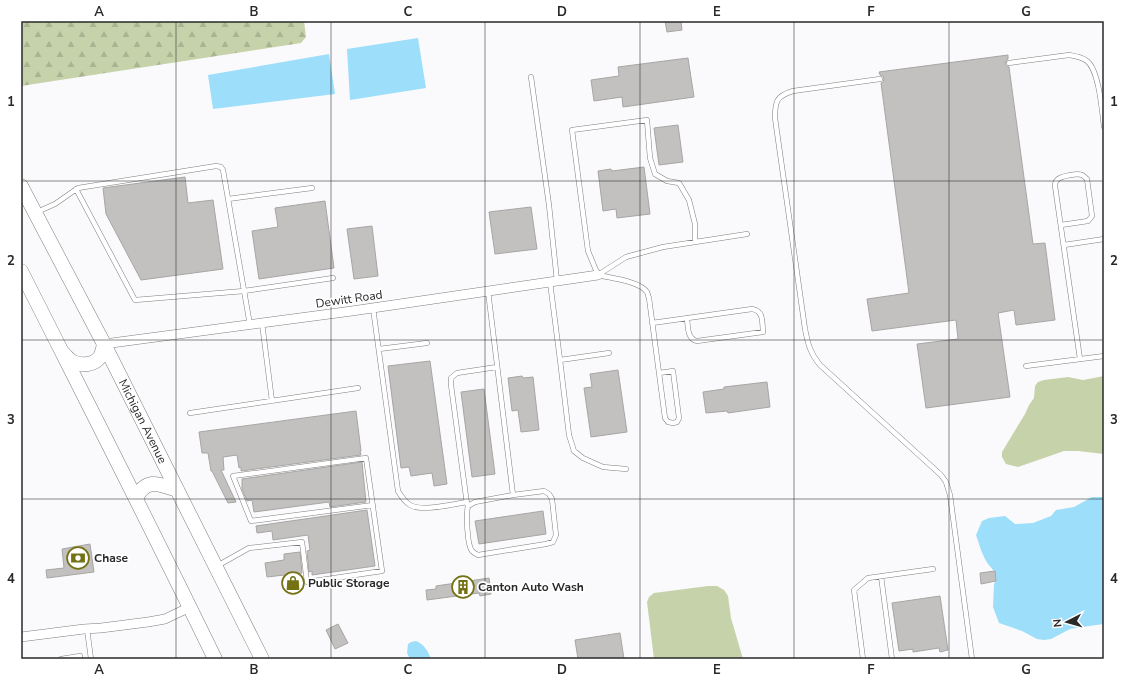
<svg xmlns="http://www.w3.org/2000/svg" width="1125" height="680" font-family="'Nunito Sans',sans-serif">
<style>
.grass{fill:#c6d2a9}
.forest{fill:url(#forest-firs)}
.water{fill:#9ddefa}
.building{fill:#c2c1bf;stroke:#a7a6a4}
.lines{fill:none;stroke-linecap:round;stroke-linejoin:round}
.service-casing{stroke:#7e7e80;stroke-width:5.5}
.minor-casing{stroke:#7e7e80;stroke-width:10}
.primary-casing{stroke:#7e7e80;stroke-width:15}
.service{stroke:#fff;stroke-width:4.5}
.minor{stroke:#fff;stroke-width:9}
.primary{stroke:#fff;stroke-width:14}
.grid{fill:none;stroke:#29292a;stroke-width:1;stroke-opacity:0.55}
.labels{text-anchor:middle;stroke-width:3.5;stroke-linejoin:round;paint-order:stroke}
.street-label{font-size:12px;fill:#29292a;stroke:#fff}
.poi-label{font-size:12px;font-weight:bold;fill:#29292a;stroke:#fff;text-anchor:start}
.neatline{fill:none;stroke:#29292a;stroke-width:1.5}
.grid-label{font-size:13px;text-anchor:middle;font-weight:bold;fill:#29292a}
</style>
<defs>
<pattern id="forest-firs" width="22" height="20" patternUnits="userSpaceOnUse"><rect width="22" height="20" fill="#c6d2a9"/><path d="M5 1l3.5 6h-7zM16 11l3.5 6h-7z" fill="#aab492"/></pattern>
</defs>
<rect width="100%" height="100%" fill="#fafafc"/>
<!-- grass -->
<path class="grass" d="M1104,376V454L1078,451H1064L1018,467L1006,464L1002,457V452L1025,414L1029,405L1034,398L1035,386L1038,382L1044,380L1068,377L1083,380Z
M708,586H717L724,590L728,596L731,618L743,659H654L647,602L649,597L654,593Z"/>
<!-- forest -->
<path class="forest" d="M21,21H304L306,37L301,43L21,86Z"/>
<!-- water -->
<path class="water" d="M418,38L426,88L350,100L347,49Z
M329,54L335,94L213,109L208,75Z
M1092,497H1104V624L1089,626L1070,629L1051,639L1044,640L1037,639L1022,631L999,623L993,607L994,584C1001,573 989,568 985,559C981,552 979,543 976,535L982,521L989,518L1005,516L1015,524L1033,523L1051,516L1056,510L1074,507Z
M416,641C424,644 428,651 431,659H410L407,653L408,644L411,642Z"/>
<!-- building -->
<path class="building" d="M665,21H681L682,30L667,32Z
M1008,55V59L1006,61L1005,64L1007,66L1009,67L1033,244L1045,243L1055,320L1016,325L1014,310L998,313L1010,397L926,408L917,344L958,339L956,320L872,331L867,299L909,293L881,83L883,82L884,79L883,76L880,75L879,72Z
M688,58L694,97L623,107L622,97L594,101L591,80L619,76L618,67Z
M678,125L683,162L659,165L654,128Z
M644,167L650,214L617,218L616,209L603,211L598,171L611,169L612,171Z
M185,177L188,203L213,200L223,269L141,280L106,214L103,188Z
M325,201L334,268L259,279L252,231L278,227L275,208Z
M531,207L537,249L495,254L489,212Z
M372,226L378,276L354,279L347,229Z
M430,361L447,484L434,486L432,473L411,476L409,467L401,468L388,366Z
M618,370L627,432L591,437L584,388L592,387L590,374Z
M522,376L523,378L533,377L539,430L521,432L518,410L512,411L508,378Z
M767,382L770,407L728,413L727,411L706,413L703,392L724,389V387Z
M484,389L495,474L472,477L461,392Z
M356,411L361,451H360L361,455L241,471V467L239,468L237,455L223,457L224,470H221L236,502L228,503L212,471H211L208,453H202L199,432Z
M362,462L366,502L330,507L329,502L254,512L252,500L247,501L242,489V479Z
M367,510L375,566L312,575V571L309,572L307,551L310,550L308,535L273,540L272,531L257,533L256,526Z
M543,511L546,534L479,544L475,521Z
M90,544L94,572L47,578L46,570L64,568L62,549Z
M300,552L302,573L267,577L265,563L284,560V554Z
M995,571L996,581L981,584L980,573Z
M489,578L491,594L480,596L479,593L427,600L426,590L436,589V586Z
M940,596L948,650L940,652L939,648L913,652V649L899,651L892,603Z
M338,624L348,643L335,649L326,630Z
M620,633L624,659H578L575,640Z"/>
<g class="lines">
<!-- service casing -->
<g class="service-casing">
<path id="service" d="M1009,63L1069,55C1076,56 1082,57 1087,61C1099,70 1102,111 1104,127
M531,77L549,205L557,281
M880,79L793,91C776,96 775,102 775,118L805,329C808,344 810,353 820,365L941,475L946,482L950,495L972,659
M76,189L135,300L244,291L333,278
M228,199L312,188
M37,212L55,204L78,188L216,166L221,167L223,170L250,325
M1061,225L1088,221L1092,216L1087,179C1085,177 1084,176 1082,175C1078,173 1060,176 1057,180C1055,182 1055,183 1055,186C1063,244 1072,301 1080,359
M1064,245L1104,239
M598,275L588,251L572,130L647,120L650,158L655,174L667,181L679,183L689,200L695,224V242
M598,275C610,278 640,281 647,292C648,294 648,296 649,298L665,418L668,422L673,423L677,422L679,418L673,371L659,373
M598,275L626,257L663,247L747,234
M550,282L560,360L609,353
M488,291L513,495L544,491L549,494L552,499L556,535L553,542L546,544L478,555C476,554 474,553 472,551C467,545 466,514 468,506L475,502L513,495
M373,308L398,491C401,496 405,502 410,505C421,512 454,504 467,502
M262,323L272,401
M652,323L752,309C764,311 762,322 763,332L697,341C687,339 688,326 687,318
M379,349L427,343
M560,360L569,435L574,451L583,458L603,467L626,469
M1026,366L1104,356
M190,413L358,388
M467,504L451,385V378L457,373L497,367
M217,566L249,548L302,542L307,582L382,571L366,458L233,476L251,521L373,505
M881,576L892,659
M87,629L91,659
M61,659L80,656V659
M863,659L854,590L868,578L933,569"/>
</g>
<!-- minor casing -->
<g class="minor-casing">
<path id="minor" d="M104,344L352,311L598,275
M21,637L84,629L101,628L148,622L165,619L190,607"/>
</g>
<!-- primary casing -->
<g class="primary-casing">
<g id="primary">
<path id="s1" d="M21,186L104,344L262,659"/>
<path d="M21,271C86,400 152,529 215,659"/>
<path d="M63,353C66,356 69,360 73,362C82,366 94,365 100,357C102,353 103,349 104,344"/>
<path d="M136,498C147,477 159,484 177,490"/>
</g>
</g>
<!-- service -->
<use href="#service" class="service"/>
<!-- minor -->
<use href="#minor" class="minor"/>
<!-- primary -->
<use href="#primary" class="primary"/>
</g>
<!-- grid -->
<path class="grid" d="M176,21V659M331,21V659M485,21V659M640,21V659M794,21V659M949,21V659M21,181H1104M21,340H1104M21,499H1104"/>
<!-- icons -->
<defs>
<g id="bank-ring" transform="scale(1.15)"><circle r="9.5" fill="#fff" stroke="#757216" stroke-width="1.5"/><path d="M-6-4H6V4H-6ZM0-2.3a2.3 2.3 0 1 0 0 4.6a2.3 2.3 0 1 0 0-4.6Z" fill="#757216"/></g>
<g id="shop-ring" transform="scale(1.15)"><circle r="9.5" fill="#fff" stroke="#757216" stroke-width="1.5"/><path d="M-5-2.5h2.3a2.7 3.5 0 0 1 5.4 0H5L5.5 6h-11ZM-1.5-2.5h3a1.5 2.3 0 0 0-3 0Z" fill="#757216"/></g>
<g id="building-ring" transform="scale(1.15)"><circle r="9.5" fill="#fff" stroke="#757216" stroke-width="1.5"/><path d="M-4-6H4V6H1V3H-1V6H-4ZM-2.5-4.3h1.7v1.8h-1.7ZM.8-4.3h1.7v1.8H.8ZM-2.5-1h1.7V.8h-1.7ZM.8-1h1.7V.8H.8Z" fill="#757216"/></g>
</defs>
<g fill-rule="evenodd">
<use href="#bank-ring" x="78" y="558"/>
<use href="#shop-ring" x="293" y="583"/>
<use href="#building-ring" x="463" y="587"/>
</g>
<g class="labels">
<!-- street labels -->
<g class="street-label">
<text transform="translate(349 299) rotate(-8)" y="4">Dewitt Road</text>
<text dy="4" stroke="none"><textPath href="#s1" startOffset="265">Michigan Avenue</textPath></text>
</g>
<!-- poi labels -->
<g class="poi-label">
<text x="94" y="562">Chase</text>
<text x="308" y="587">Public Storage</text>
<text x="478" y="591">Canton Auto Wash</text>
</g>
</g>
<!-- border -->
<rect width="1125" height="680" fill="none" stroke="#ffffff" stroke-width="44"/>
<!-- north arrow -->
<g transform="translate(1067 622) rotate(264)" stroke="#ffffff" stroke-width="3" paint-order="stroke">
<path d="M0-3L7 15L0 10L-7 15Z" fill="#29292a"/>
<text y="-6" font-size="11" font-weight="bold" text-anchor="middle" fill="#29292a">N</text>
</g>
<rect x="22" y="22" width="1081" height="636" class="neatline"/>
<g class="grid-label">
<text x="99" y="16">A</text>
<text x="254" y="16">B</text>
<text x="408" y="16">C</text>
<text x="562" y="16">D</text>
<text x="717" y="16">E</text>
<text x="871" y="16">F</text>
<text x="1026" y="16">G</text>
<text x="11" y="106">1</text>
<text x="1114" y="106">1</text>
<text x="11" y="265">2</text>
<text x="1114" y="265">2</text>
<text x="11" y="424">3</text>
<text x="1114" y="424">3</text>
<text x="11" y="583">4</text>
<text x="1114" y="583">4</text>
<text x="99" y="674">A</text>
<text x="254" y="674">B</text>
<text x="408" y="674">C</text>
<text x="562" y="674">D</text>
<text x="717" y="674">E</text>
<text x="871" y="674">F</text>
<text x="1026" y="674">G</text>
</g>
</svg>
